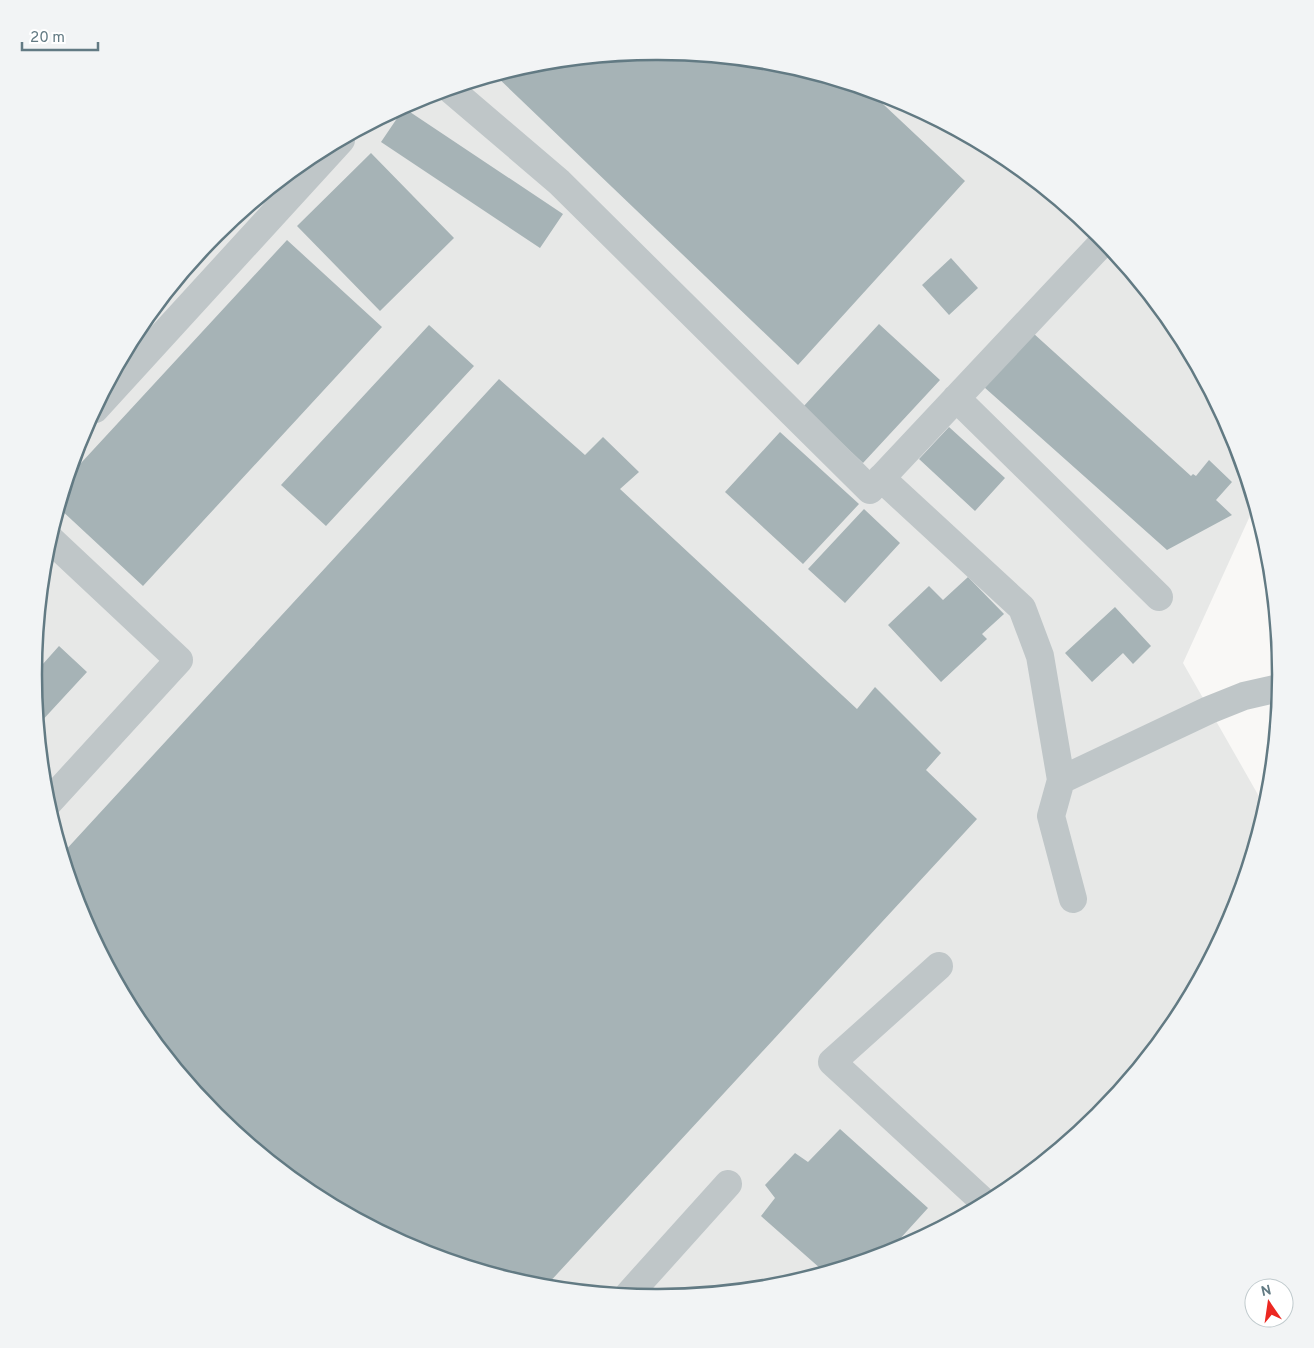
<svg xmlns="http://www.w3.org/2000/svg" width="1314" height="1348" font-family="Overpass,sans-serif">
<style>
.built{fill:#e7e8e7}
.building{fill:#a6b3b6}
.lines{fill:none;stroke-linecap:round;stroke-linejoin:round}
.minor{stroke:#bfc6c8;stroke-width:28}
.rim{fill:none;stroke:#627a83;stroke-width:2.5}
</style>
<rect width="100%" height="100%" fill="#f9f8f6"/>
<!-- built -->
<path class="built" d="M657,51L779,63L896,98L1003,156L1098,234L1175,328L1233,436L1254,507L1183,663L1265,807L1233,913L1175,1020L1097,1115L1003,1192L895,1250L778,1285L657,1297L535,1285L418,1250L311,1192L216,1114L139,1020L81,912L46,795L34,674L46,552L81,435L139,328L216,233L311,156L419,98L536,63Z"/>
<!-- building -->
<path class="building" d="M657,51L779,63L867,89L965,181L798,365L495,75L536,63Z
M404,108L563,214L540,248L381,142Z
M371,153L454,238L380,311L297,226Z
M287,240L382,327L143,586L59,508L69,476Z
M951,258L978,288L949,315L922,285Z
M879,324L940,380L863,463L803,407Z
M429,325L474,366L326,526L281,485Z
M1033,333L1191,476L1193,474L1196,476L1209,460L1232,482L1216,500L1232,515L1167,550L984,387Z
M499,379L585,455L603,437L639,472L620,489L857,709L875,687L941,753L926,770L977,819L546,1286L535,1285L418,1250L311,1192L216,1114L139,1020L81,912L63,853Z
M949,427L1005,478L975,511L919,459Z
M780,432L859,504L803,564L725,492Z
M864,509L900,543L845,603L808,569Z
M968,577L1004,614L982,634L987,639L941,682L888,625L929,586L943,600Z
M1115,607L1151,646L1133,664L1123,653L1092,682L1065,653Z
M59,646L87,672L39,724L34,674Z
M840,1129L928,1208L888,1252L817,1274L821,1269L761,1216L775,1198L765,1185L795,1153L808,1162Z"/>
<g class="lines">
<!-- minor -->
<path class="minor" d="M450,89L559,182L870,490L1104,241
M956,398L1159,597
M95,409L341,140
M881,478L1022,608L1040,656L1061,780L1051,816L1073,899
M1061,780L1209,710L1244,696L1279,688
M48,803L179,660L50,539
M939,966L832,1062L984,1202
M629,1294L728,1184"/>
</g>
<!-- crop -->
<path d="M0 0H1314V1348H0ZM656 60H658A614 614 0 0 1 1272 674V675A614 614 0 0 1 658 1289H656A614 614 0 0 1 42 675V674A614 614 0 0 1 656 60Z" fill="#f2f4f5" fill-rule="evenodd"/>
<path class="rim" d="M656 60H658A614 614 0 0 1 1272 674V675A614 614 0 0 1 658 1289H656A614 614 0 0 1 42 675V674A614 614 0 0 1 656 60Z"/>
<!-- north arrow -->
<g transform="translate(1269 1303) rotate(347)"><circle r="24" fill="#ffffff" stroke="#c0cacd"/>
<path d="M0-4L9 19L0 12L-9 19Z" fill="#ec2822"/>
<text y="-8" font-size="14" font-weight="bold" text-anchor="middle" fill="#627a83">N</text>
</g>
<!-- scale -->
<path d="M22 42v8h76v-8" fill="none" stroke="#627a83" stroke-width="2.5"/>
<text x="30" y="42" font-size="15" fill="#627a83" stroke="#ffffff" stroke-width="4" paint-order="stroke">20 m</text>
</svg>
